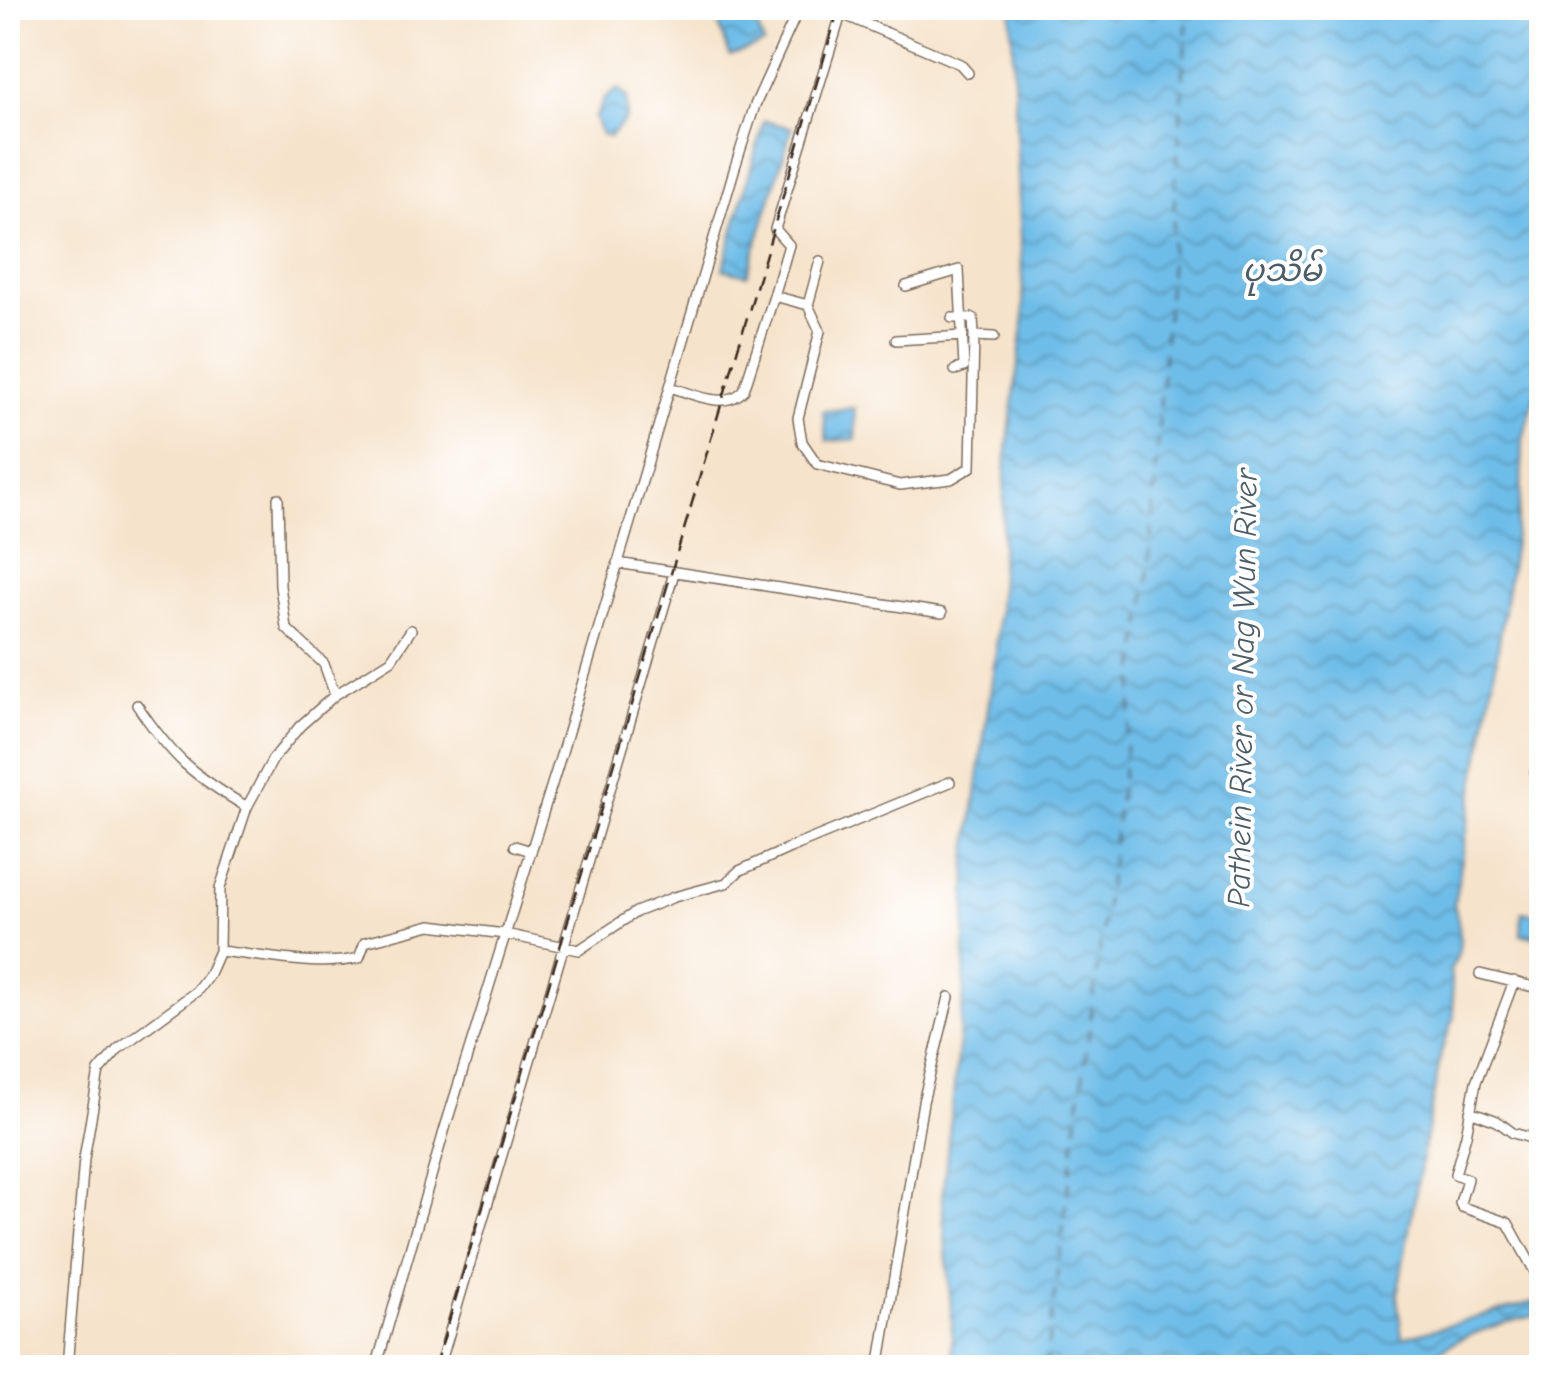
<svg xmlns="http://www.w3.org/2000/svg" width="1549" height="1375" font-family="'Comic Neue','Noto Sans Myanmar',sans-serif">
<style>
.water{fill:url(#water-waves);stroke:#547484;stroke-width:2.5}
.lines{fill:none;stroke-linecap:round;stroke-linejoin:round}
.ferry{stroke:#4d5d65;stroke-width:2.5;stroke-dasharray:12 10;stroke-linecap:butt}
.minor-casing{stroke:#7c6b5b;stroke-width:12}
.minor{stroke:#fff;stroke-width:9}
.rail{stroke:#3b2a1e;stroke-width:2.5;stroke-dasharray:15 8;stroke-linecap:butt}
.labels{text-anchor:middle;stroke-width:8;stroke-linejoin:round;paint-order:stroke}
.water-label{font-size:32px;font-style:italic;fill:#4d5d65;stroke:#fff}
</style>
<defs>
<pattern id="water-waves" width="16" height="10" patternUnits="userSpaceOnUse" patternTransform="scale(2.5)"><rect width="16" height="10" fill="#6ebde9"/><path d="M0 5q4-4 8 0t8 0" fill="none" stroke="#5c9abc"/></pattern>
</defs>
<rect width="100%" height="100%" fill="#fff"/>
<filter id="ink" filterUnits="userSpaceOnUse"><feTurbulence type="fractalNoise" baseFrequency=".01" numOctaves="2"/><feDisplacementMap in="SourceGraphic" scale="20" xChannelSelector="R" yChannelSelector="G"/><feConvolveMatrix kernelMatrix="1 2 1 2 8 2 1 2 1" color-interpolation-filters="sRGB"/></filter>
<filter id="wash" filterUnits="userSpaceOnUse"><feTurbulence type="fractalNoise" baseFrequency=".0048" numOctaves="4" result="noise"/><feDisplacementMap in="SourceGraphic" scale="40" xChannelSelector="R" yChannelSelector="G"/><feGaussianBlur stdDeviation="2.25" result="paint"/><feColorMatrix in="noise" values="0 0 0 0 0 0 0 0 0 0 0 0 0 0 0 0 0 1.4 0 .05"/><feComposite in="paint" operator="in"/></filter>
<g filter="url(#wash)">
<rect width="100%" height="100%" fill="#f6e3cb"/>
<!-- water -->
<path class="water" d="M713,8H750L764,44L730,56Z
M1011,8H1541V373L1523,439L1521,494L1496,663L1454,904C1460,926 1465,950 1450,969L1454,1018L1441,1053L1397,1296L1402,1338L1541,1300V1315C1499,1322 1450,1338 1418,1367H952V1319L942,1200L964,993L967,858L996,652L1006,458L1024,319Z
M618,89L627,98L626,119L609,137L601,134L595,118L605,98Z
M764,121L792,128L747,275L723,269Z
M854,408L856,439L827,441L823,411Z
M1522,912L1541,915V939L1521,934Z"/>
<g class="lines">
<!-- ferry -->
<path class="ferry" d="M1045,1368L1148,578L1188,8"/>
</g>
</g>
<g filter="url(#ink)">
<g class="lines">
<!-- minor casing -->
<g class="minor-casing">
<path id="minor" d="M828,8L960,64L968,73
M906,286L959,270L964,367L955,370
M774,296L789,245L775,229L843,8
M808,305L820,261
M974,336L994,337
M896,340L963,336
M670,387C694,394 725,411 744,390L774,296L808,305L820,331L798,418L802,442L817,464L900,485L951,479L971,467L974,336L973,318H952
M278,498L280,586L286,628L324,664L335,695
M617,563L942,613
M137,705C173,758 191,774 247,807
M1535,773L1542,775
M515,846L531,851
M219,951C259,955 320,968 359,958L365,942L431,925L505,934L579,950L636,912L674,897L726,883L739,871L790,848L950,782
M1480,974L1542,989
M1514,981L1476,1082L1466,1135L1455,1174L1467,1179L1460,1203L1462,1207L1508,1223L1539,1279L1542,1292
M1470,1111L1497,1121L1513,1133L1542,1141
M67,1368L84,1159L99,1071L118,1049L197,991L208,976L219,951L220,888L247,807L273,759L300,726L335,695L391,660L411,630
M376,1368L445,1128L562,752L735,167L755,105L799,8
M439,1368L674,573
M879,1368L923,1102L949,997
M1530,1368L1542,1363"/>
</g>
<!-- minor -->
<use href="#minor" class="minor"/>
<!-- rail -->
<path class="rail" d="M435,1368L836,18"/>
</g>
</g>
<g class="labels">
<!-- water labels -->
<g class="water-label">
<text x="1282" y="281">ပုသိမ်</text>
<text transform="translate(1242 688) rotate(-89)" y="11">Pathein River or Nag Wun River</text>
</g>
</g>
<!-- margin -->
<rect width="1549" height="1375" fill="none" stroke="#fff" stroke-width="40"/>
</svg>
